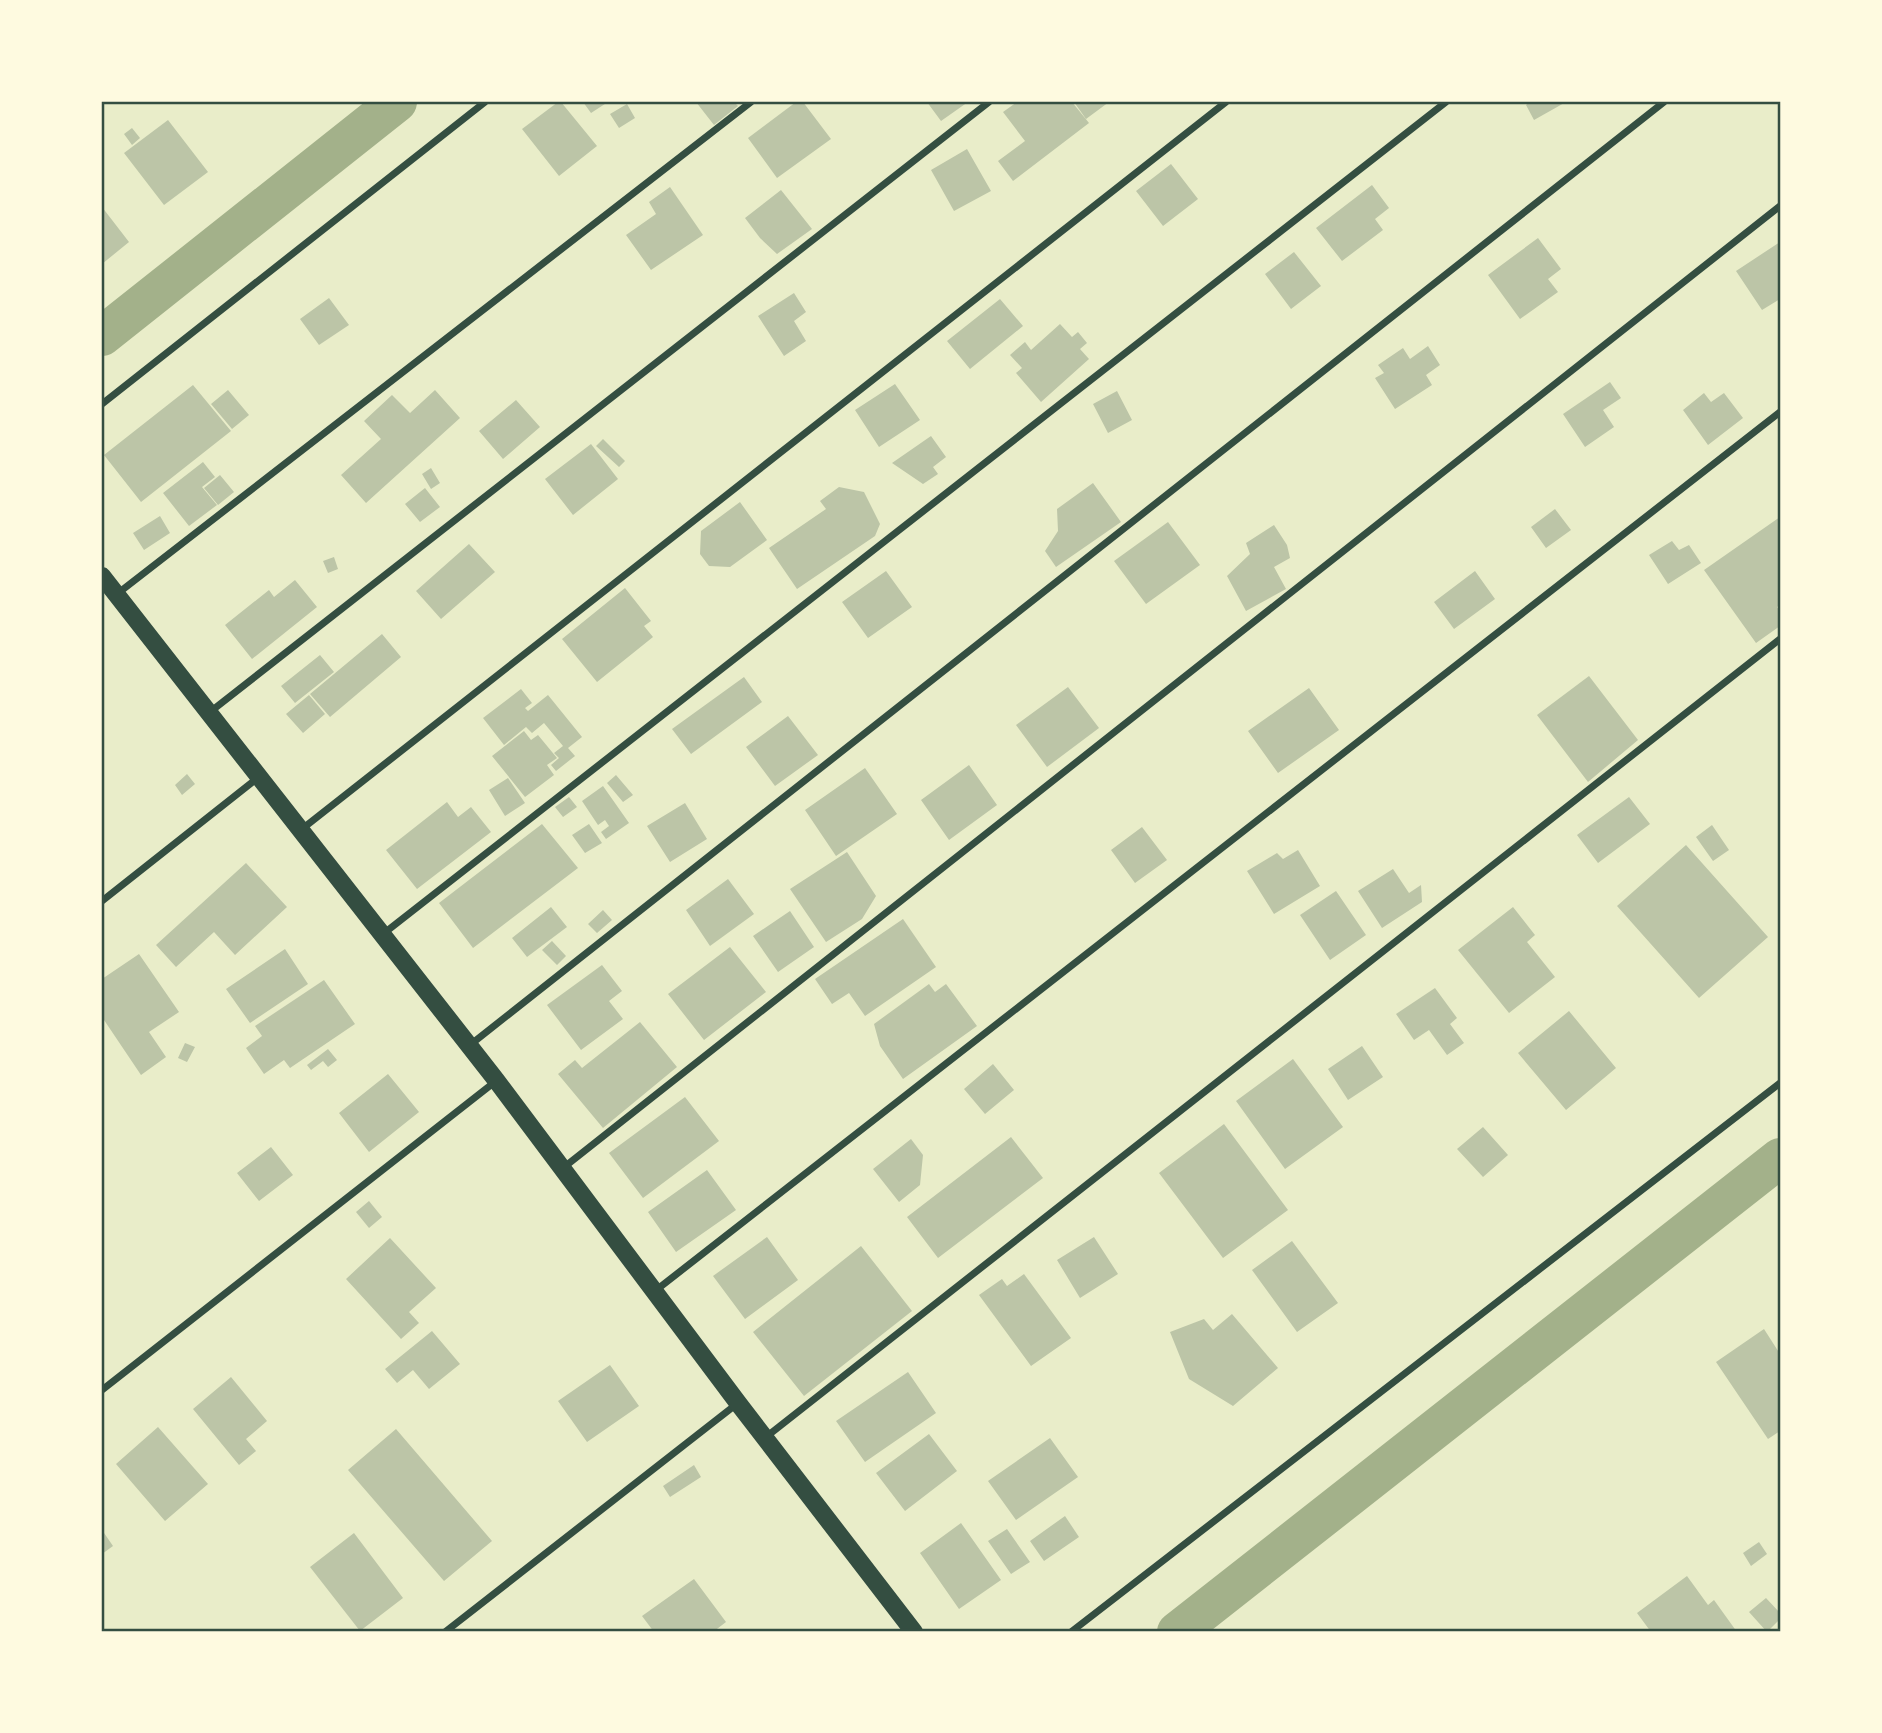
<svg xmlns="http://www.w3.org/2000/svg" width="1882" height="1733" font-family="'IBM Plex Sans',sans-serif">
<style>
.lines{fill:none;stroke-linecap:round;stroke-linejoin:round}
.canal{stroke:#a3b18a;stroke-width:40}
.building{fill:#bcc5a7}
.minor{stroke:#344e41;stroke-width:7}
.primary{stroke:#344e41;stroke-width:18}
.neatline{fill:none;stroke:#344e41;stroke-width:2.5}
</style>
<rect width="100%" height="100%" fill="#e9edc9"/>
<g class="lines">
<!-- canal -->
<path class="canal" d="M102,336L397,102
M1177,1632L1780,1158"/>
</g>
<!-- building -->
<path class="building" d="M558,102H561L597,146L559,176L522,129Z
M583,102H608L591,113Z
M696,102H734L738,106L714,125Z
M796,102H803L831,139L777,178L748,138Z
M927,102H968L941,121Z
M1017,102H1072L1089,123L1013,181L998,161L1025,141L1003,112Z
M1074,102H1109L1086,119Z
M1529,102H1566L1534,120L1526,105Z
M627,104L635,118L619,128L610,114Z
M168,120L208,172L164,205L124,153Z
M132,128L140,138L132,145L124,134Z
M967,149L991,191L954,211L931,170Z
M1171,164L1198,199L1163,226L1136,191Z
M1372,185L1389,208L1375,219L1383,230L1342,261L1316,228Z
M670,187L703,235L651,270L626,235L656,214L649,202Z
M781,190L812,229L777,254L760,238L745,218Z
M102,207L129,242L102,264Z
M1538,238L1561,269L1548,279L1558,292L1520,319L1488,275Z
M1780,242V299L1762,310L1736,271Z
M1294,252L1321,286L1291,309L1265,274Z
M794,293L806,312L794,321L806,341L784,356L758,316Z
M329,298L349,325L319,345L300,319Z
M1000,299L1023,326L970,369L947,341Z
M1060,324L1072,337L1078,332L1087,343L1080,349L1089,359L1041,402L1016,373L1022,368L1010,355L1025,342L1031,350Z
M1428,346L1440,365L1426,375L1432,385L1395,409L1375,378L1384,373L1378,365L1403,348L1410,359Z
M1610,382L1621,398L1603,410L1614,427L1585,447L1563,414Z
M895,384L920,420L879,447L855,410Z
M193,385L231,431L141,502L104,455Z
M228,390L249,415L232,429L211,404Z
M435,390L460,418L366,503L341,475L381,439L364,421L392,395L410,413Z
M1117,391L1132,420L1108,433L1093,404Z
M1704,393L1711,402L1724,393L1743,418L1708,445L1683,410Z
M516,400L540,427L503,459L479,431Z
M931,436L946,457L933,467L938,474L923,484L892,463Z
M603,439L625,461L619,467L596,446Z
M591,444L618,479L573,515L545,479Z
M203,462L215,477L202,487L217,505L189,526L163,493Z
M431,468L440,483L431,489L422,474Z
M220,475L234,492L218,505L204,488Z
M1093,483L1121,522L1056,567L1045,551L1058,531L1057,509Z
M839,487L864,492L880,524L875,536L797,589L769,548L826,509L820,501Z
M425,488L440,507L420,522L405,504Z
M740,502L767,540L730,567L709,566L700,554L701,531Z
M1555,509L1571,530L1546,548L1531,527Z
M160,516L170,533L144,550L133,533Z
M1780,517V605L1777,607L1780,611V626L1756,643L1704,570Z
M1168,522L1200,565L1146,604L1114,561Z
M1274,525L1287,545L1290,558L1274,567L1286,589L1246,611L1227,576L1250,554L1246,543Z
M1672,541L1679,550L1689,545L1701,563L1668,584L1649,555Z
M469,544L495,572L441,619L416,591Z
M334,557L338,569L328,573L323,561Z
M886,571L912,607L868,638L842,602Z
M1475,571L1495,599L1454,629L1434,602Z
M295,580L317,607L252,659L225,625L269,590L274,597Z
M625,588L651,621L644,626L653,637L597,682L562,639Z
M382,634L401,657L330,717L310,694Z
M320,655L334,672L295,703L281,686Z
M1589,676L1638,740L1588,782L1537,715Z
M744,677L762,702L691,754L672,729Z
M1068,687L1099,728L1047,767L1016,725Z
M1309,688L1339,730L1278,773L1248,731Z
M521,689L532,703L525,708L528,711L548,695L582,737L568,748L575,756L556,771L551,765L559,758L554,753L563,746L544,723L532,733L526,727L504,745L483,718Z
M309,695L325,714L303,733L286,714Z
M788,716L818,755L775,786L746,747Z
M524,731L531,740L538,735L557,758L547,765L554,775L525,797L492,756Z
M969,765L997,805L949,840L921,800Z
M865,768L897,814L836,856L805,810Z
M187,774L195,784L182,795L175,785Z
M616,775L633,795L623,802L607,783Z
M508,778L525,803L505,816L489,790Z
M603,786L629,823L606,839L601,832L609,826L605,820L598,825L582,801Z
M569,797L577,807L563,817L555,807Z
M1629,797L1650,824L1598,863L1577,835Z
M447,802L458,817L471,807L491,832L417,889L386,850Z
M685,803L707,839L670,862L647,826Z
M542,824L578,868L473,948L439,903Z
M589,824L602,843L585,853L572,835Z
M1712,825L1729,850L1713,861L1696,837Z
M1142,827L1167,860L1135,883L1111,850Z
M1686,845L1768,937L1699,998L1617,906Z
M1298,850L1320,886L1274,914L1247,871L1277,853L1283,859Z
M847,852L876,896L862,919L826,942L790,889Z
M246,863L287,907L235,955L214,932L176,967L156,945Z
M1393,869L1409,893L1421,885L1422,902L1382,928L1358,891Z
M728,879L754,914L710,946L686,910Z
M1336,891L1366,935L1330,960L1300,915Z
M551,907L567,927L527,957L512,938Z
M1513,907L1535,935L1527,942L1555,977L1509,1013L1458,950Z
M603,910L612,920L597,933L588,924Z
M790,911L814,947L778,972L753,936Z
M903,919L936,967L865,1016L849,993L832,1004L815,979Z
M552,941L566,956L557,965L542,950Z
M730,947L766,992L704,1040L668,994Z
M285,949L308,984L250,1023L226,989Z
M139,954L179,1012L149,1032L166,1057L141,1075L102,1017V979Z
M602,965L622,991L609,1001L623,1019L581,1050L547,1005Z
M324,980L355,1024L290,1068L284,1060L264,1074L246,1048L262,1036L255,1026Z
M929,984L935,992L946,984L977,1026L903,1079L880,1046L874,1024Z
M1435,988L1457,1018L1450,1024L1464,1043L1447,1055L1429,1030L1414,1040L1396,1014Z
M1569,1011L1616,1068L1566,1110L1518,1053Z
M640,1022L677,1067L603,1128L558,1074L575,1060L582,1068Z
M185,1043L195,1047L187,1062L178,1058Z
M1362,1046L1383,1077L1348,1100L1328,1069Z
M328,1049L337,1060L328,1067L323,1061L311,1070L307,1065Z
M1293,1059L1343,1127L1285,1169L1236,1101Z
M993,1064L1014,1090L985,1114L964,1089Z
M388,1074L419,1112L369,1152L339,1113Z
M685,1097L719,1141L643,1198L609,1153Z
M1224,1124L1288,1210L1223,1258L1159,1173Z
M1483,1127L1508,1155L1483,1177L1457,1149Z
M1011,1137L1043,1178L938,1258L907,1217Z
M911,1139L923,1155L920,1185L899,1202L873,1169Z
M271,1147L293,1175L259,1201L237,1173Z
M707,1170L736,1210L676,1252L648,1212Z
M369,1201L382,1217L369,1228L356,1212Z
M767,1237L798,1280L745,1319L713,1276Z
M1094,1237L1118,1274L1080,1298L1057,1260Z
M390,1238L436,1288L409,1312L419,1323L401,1339L346,1279Z
M1292,1241L1338,1303L1297,1332L1252,1270Z
M861,1246L912,1311L804,1396L753,1332Z
M1024,1274L1071,1338L1031,1366L979,1295L1002,1279L1007,1286Z
M1232,1314L1278,1368L1233,1406L1189,1379L1170,1332L1204,1319L1213,1330Z
M1764,1329L1780,1354V1431L1768,1439L1716,1362Z
M432,1331L460,1364L429,1389L413,1370L397,1383L385,1369Z
M610,1365L639,1406L587,1442L558,1401Z
M908,1372L936,1413L865,1462L836,1421Z
M231,1377L267,1421L246,1439L256,1451L239,1465L193,1409Z
M158,1427L208,1484L165,1521L116,1464Z
M396,1429L492,1541L444,1581L348,1470Z
M929,1434L957,1471L905,1511L876,1473Z
M1050,1438L1078,1477L1016,1520L988,1481Z
M694,1465L701,1477L670,1497L663,1486Z
M1065,1516L1079,1537L1044,1561L1030,1541Z
M961,1523L1001,1580L959,1609L920,1553Z
M1007,1529L1030,1562L1011,1574L988,1541Z
M102,1530L113,1546L102,1554Z
M354,1533L403,1598L360,1631L310,1567Z
M1759,1542L1767,1554L1751,1566L1743,1553Z
M1687,1576L1708,1605L1714,1600L1737,1632H1651L1637,1613Z
M694,1579L726,1622L713,1632H654L642,1616Z
M1766,1598L1780,1613V1619L1767,1632L1749,1612Z"/>
<g class="lines">
<!-- minor -->
<path class="minor" d="M102,404L485,102
M117,594L751,102
M210,712L989,102
M302,829L1226,102
M102,901L260,776
M383,934L1446,102
M470,1045L1664,102
M563,1168L1780,206
M655,1291L1780,412
M102,1390L496,1081
M766,1437L1780,639
M445,1632L738,1403
M1071,1632L1780,1083"/>
<!-- primary -->
<path class="primary" d="M102,576L496,1080L738,1403L914,1632"/>
</g>
<!-- border -->
<rect width="1882" height="1733" fill="none" stroke="#fefae0" stroke-width="206"/>
<rect x="103" y="103" width="1676" height="1527" class="neatline"/>
</svg>
